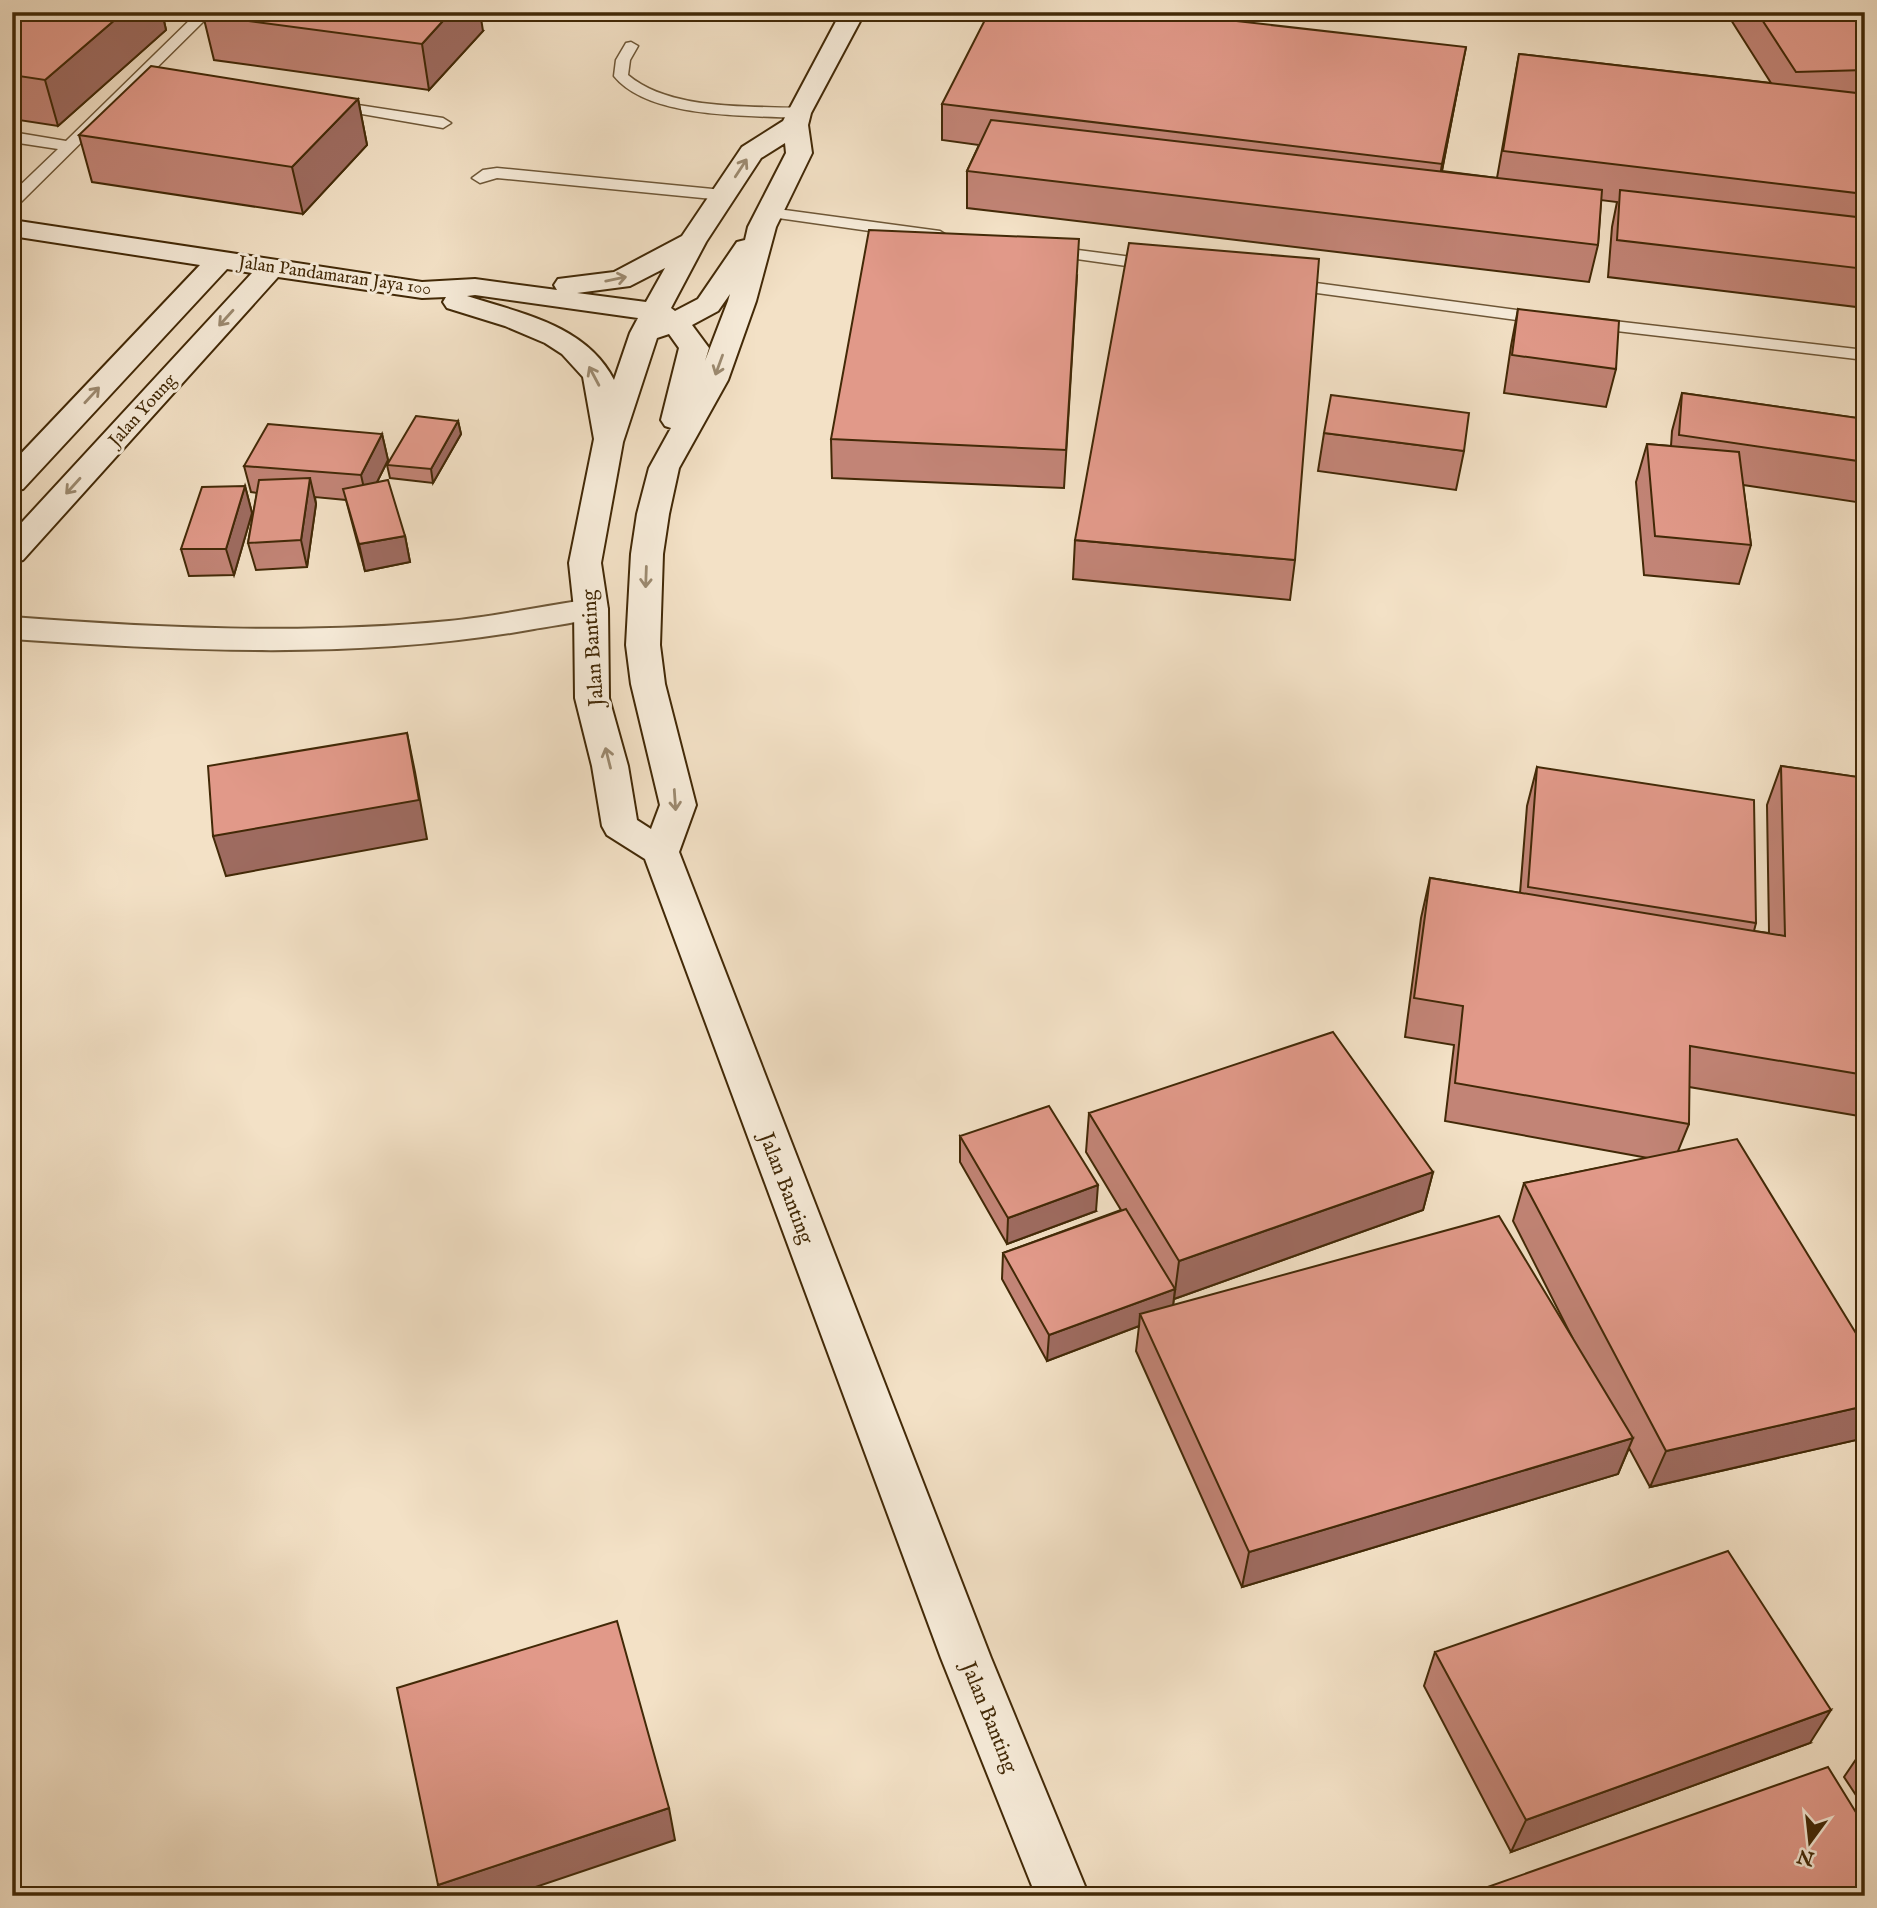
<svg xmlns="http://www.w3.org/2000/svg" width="1877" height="1908" font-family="'IM FELL English',serif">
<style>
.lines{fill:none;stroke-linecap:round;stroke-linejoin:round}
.lane-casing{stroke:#6e5737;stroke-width:3}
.street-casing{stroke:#6e5737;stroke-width:4}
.secondary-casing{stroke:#422907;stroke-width:4}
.lane{fill:#f7ecda;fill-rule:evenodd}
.street{fill:#f7ecda;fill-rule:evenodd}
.secondary{fill:#f7ecda;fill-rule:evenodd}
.wall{fill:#c28476;stroke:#422907;stroke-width:2}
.shaded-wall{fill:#9e6b60;stroke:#422907;stroke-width:2}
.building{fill:#e19989;stroke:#422907;stroke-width:2}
.oneway{stroke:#9c8a70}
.labels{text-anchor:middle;stroke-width:6;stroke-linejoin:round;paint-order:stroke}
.far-street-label{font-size:18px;fill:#422907;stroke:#f7ecda}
.street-label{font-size:21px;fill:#422907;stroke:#f7ecda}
</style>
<rect width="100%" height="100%" fill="#f3e1c6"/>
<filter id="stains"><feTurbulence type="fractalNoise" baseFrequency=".00286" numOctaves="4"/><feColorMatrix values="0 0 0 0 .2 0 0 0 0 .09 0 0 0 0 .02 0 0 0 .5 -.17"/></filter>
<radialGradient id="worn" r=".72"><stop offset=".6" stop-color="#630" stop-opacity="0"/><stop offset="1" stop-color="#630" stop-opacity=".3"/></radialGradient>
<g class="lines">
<!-- lane casing -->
<g class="lane-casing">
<path id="lane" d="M198,12H213L18,205L12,207V193L58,149L12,142V132L66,141Z
M506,12H521L514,16Z
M631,42L638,46L630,60L628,75C669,110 746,106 798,108L806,113L798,118C746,115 649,119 614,76L616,60L626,43Z
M332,101L443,118L451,123L443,128L327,108L325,105L327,102Z
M497,168L723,190L731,195L723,200L497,178L480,183L472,178L483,170Z
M770,208L940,231L948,236L940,241L764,216L762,213L764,210Z
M1047,246L1155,260L1163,265L1155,270L1041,254L1039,251Z
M1286,279L1547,314L1555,319L1547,324L1280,288L1278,284Z
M1588,318L1865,350V360L1582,327L1580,323Z"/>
</g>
<!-- street casing -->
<g class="street-casing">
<path id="street" d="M591,599L603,602L608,609L603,616C580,622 557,625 534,629C363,660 185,651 12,639V617C157,628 304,635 449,621C497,616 544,606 591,599Z"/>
</g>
<!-- secondary casing -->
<g class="secondary-casing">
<path id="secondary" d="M841,12H865L811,113L808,125L812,153L776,227L756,301L728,380L679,468L669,514L663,554L660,645L665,684L696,805L679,852L991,1658L1089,1896H1036L941,1658L645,859L607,835L602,826L592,766L575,698L574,609L569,563L594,439L583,377L562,354L545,343L505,326L447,308L443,302L446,297L422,298L278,277L23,560L12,563V533L252,273L227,269L23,489L12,491V463L200,265L12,236V220L422,282L475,279L557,290L554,285L558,279L614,272L682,236L742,147L783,121ZM785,143L786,153L748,227L745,240L737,242L698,299L675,311L671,308L706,242L761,158ZM665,268L646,302L577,293L630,286ZM730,294L728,301L705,361L709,348L692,325L718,311ZM475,295L638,318L630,333L614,380C586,325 520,313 467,296ZM669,334L679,348L661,420L665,426L671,428L649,468L637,514L631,554L626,645L631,684L660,805L651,829L637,820L628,766L609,698L608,609L601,563L623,442L657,338Z"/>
</g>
<!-- lane -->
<use href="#lane" class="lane"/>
<!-- street -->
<use href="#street" class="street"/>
<!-- secondary -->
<use href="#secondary" class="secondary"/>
</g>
<!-- wall -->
<path class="wall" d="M12,12H162L166,30L58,126L12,119Z
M1726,12H1865V308L1608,277L1612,227L1617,202L1601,200L1598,245L1589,282L967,208V171L979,145L942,140V104L1459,82L1442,171L1497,178L1519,54L1771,83Z
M203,15L483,31L429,90L214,60Z
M358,99L367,145L303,214L92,182L79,135Z
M1077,276L1064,488L832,478L831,439Z
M1518,309L1616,369L1606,407L1504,393L1511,346Z
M1682,393L1865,419V478L1856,502L1743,485L1751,545L1739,584L1644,575L1636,482L1647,444L1671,446L1672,431Z
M458,421L461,434L433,483L390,478L387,465Z
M1324,433L1464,451L1456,490L1318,471Z
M382,434L388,460L377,482L405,536L410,562L365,571L346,500L315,497L316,504L307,567L256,570L248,543L257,493L251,492L244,466Z
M245,486L252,513L234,575L189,576L181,549Z
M1075,540L1295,560L1290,600L1073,579Z
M1781,766L1865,778V1117L1689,1087V1124L1678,1151L1865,1348V1438L1650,1487L1629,1448L1618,1474L1242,1587L1136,1351L1139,1326L1047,1361L1002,1279L1003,1253L1121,1210L1086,1152L1089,1113L1433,1172L1423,1210L1174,1299V1298L1173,1305L1572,1337L1513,1221L1524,1183L1648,1158L1445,1121L1454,1045L1405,1037L1421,918L1430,878L1520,893L1527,806L1537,767L1756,923L1754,931L1769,933L1767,805Z
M960,1136L1096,1211L1007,1244L960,1162Z
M1435,1652L1810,1743L1511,1852L1424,1686Z
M1865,1746V1809L1844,1777Z"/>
<!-- shaded-wall -->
<path class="shaded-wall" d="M124,12H162L166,30L58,126L45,80Z
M451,12H480L483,31L429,90L422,44Z
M1466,47L1459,82L1436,201L1442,164Z
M358,99L367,145L303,214L292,167Z
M458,421L461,434L433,483L431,469Z
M382,434L388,460L367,502L361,475Z
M310,478L316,504L307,567L301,540Z
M245,486L252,513L234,575L226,549Z
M405,536L410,562L365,571L359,544Z
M407,733L415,772L427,839L226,876L213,836Z
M1433,1172L1423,1210L1174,1299L1179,1261Z
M1098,1185L1096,1211L1007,1244L1008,1218Z
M1175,1289L1172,1314H1140L1139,1326L1047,1361L1049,1335Z
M1865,1406V1438L1650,1487L1666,1451Z
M1633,1438L1618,1474L1242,1587L1249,1552Z
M1831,1710L1810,1743L1511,1852L1526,1820Z
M669,1808L675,1840L509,1896H442L438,1885Z"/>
<!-- building -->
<path class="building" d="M12,12H124L45,80L12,75Z
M206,12H451L422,44L203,15Z
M989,12H1156L1466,47L1442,164L942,104Z
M1757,12H1865V70L1796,72Z
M1519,54L1865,94V194L1503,151Z
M151,66L358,99L292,167L79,135Z
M991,120L1602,190L1598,245L967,171Z
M1620,190L1865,218V269L1617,240Z
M869,230L1079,239L1066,450L831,439Z
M1129,243L1319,259L1295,560L1075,540Z
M1518,309L1619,321L1616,369L1512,355Z
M1682,393L1865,419V462L1679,435Z
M1331,395L1469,413L1464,451L1324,433Z
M416,416L458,421L431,469L387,465Z
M268,424L382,434L361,475L244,466Z
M1647,444L1739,452L1751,545L1655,536Z
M310,478L301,540L248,543L259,480Z
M388,480L405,536L359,544L343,489Z
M245,486L226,549H181L202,487Z
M407,733L419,800L213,836L208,766Z
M1781,766L1865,778V1075L1690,1046L1689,1124L1455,1083L1463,1006L1414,998L1430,878L1785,936Z
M1537,767L1754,800L1756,923L1528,887Z
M1333,1032L1433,1172L1179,1261L1089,1113Z
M1049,1106L1098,1185L1008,1218L960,1136Z
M1737,1139L1865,1348V1406L1666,1451L1524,1183Z
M1126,1209L1175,1289L1049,1335L1003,1253Z
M1499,1216L1633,1438L1249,1552L1140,1314Z
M1728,1551L1831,1710L1526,1820L1435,1652Z
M617,1621L669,1808L438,1885L397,1688Z
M1828,1767L1865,1827V1896H1462Z"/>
<!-- one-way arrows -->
<defs><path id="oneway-shaft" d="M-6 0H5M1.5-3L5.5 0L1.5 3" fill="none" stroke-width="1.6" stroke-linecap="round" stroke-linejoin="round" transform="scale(1.75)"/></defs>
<g class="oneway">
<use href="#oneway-shaft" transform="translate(741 168) rotate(-57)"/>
<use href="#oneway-shaft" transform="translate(616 279) rotate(-12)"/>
<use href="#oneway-shaft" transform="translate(226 318) rotate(132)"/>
<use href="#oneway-shaft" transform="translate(719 365) rotate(110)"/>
<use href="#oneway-shaft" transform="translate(594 376) rotate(-118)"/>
<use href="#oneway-shaft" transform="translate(92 395) rotate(-47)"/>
<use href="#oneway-shaft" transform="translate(73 486) rotate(132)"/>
<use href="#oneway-shaft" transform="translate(646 577) rotate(92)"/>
<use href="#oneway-shaft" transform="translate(608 758) rotate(-104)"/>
<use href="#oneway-shaft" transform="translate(675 800) rotate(86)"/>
</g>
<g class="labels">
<!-- far-street labels -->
<g class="far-street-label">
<text transform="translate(335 275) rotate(8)" y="6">Jalan Pandamaran Jaya 100</text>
<text transform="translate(142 410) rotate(-48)" y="6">Jalan Young</text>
</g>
<!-- street labels -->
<g class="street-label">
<text transform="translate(592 648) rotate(-94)" y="7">Jalan Banting</text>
<text transform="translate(787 1188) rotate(69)" y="7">Jalan Banting</text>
<text transform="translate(990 1717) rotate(68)" y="7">Jalan Banting</text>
</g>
</g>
<!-- margin -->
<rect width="1877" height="1908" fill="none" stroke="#f3e1c6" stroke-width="42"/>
<rect x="14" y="14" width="1849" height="1880" fill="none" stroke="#422907" stroke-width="3.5"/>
<rect x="21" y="21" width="1835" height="1866" fill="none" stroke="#422907" stroke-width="2"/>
<!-- north arrow -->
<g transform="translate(1810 1842) rotate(195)" stroke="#f7ecda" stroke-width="5" paint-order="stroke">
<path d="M0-5L12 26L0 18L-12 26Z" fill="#422907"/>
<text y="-10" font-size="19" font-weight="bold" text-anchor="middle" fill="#422907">N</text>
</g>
<rect width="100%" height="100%" filter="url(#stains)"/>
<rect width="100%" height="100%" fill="url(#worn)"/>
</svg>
